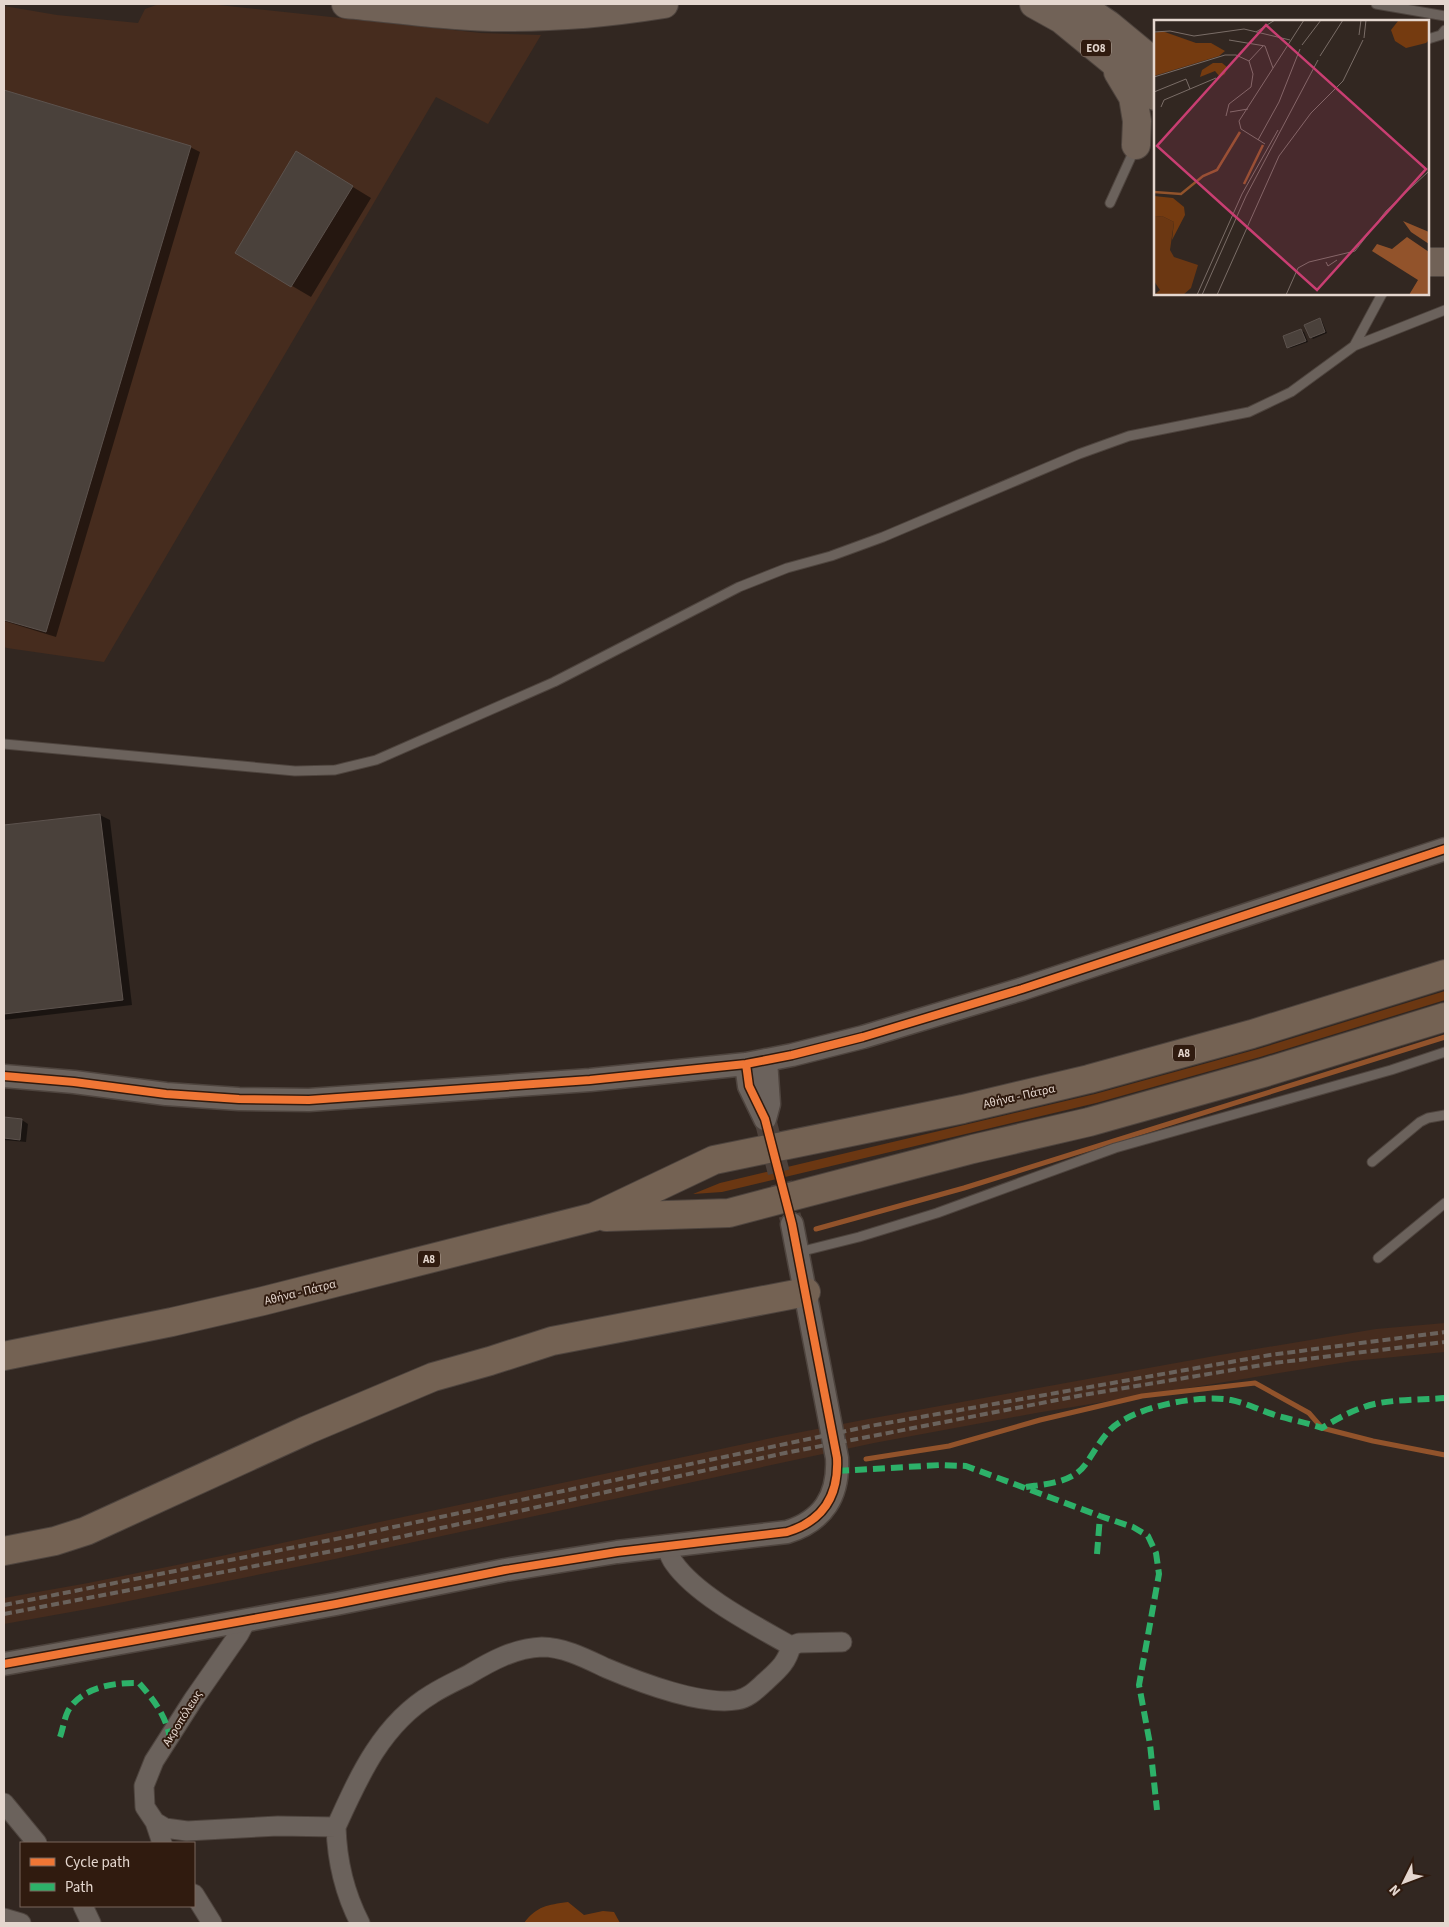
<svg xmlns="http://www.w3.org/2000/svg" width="1449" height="1927" font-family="'Source Sans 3',sans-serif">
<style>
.built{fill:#462c1e}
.green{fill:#6b3712}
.forest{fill:#753b10}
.shadow{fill:#0007}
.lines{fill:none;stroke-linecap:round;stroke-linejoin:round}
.stream{stroke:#92532b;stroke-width:5}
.building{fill:#4a413b;stroke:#5c524d}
.tertiary-tunnel{stroke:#4d413b;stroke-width:22;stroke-dasharray:22 11;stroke-linecap:butt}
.service-casing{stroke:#4e443e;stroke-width:11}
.minor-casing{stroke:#4e443e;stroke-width:21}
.tertiary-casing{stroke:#4e443e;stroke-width:25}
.primary-casing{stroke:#4e443e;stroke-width:30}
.motorway-casing{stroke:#4e443e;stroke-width:30}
.service{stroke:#6b625c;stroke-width:9}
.minor{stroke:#6b625c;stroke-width:19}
.tertiary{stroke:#6b625c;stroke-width:22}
.primary{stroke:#716257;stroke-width:28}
.motorway{stroke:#746253;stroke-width:28}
.rail{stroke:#6a625c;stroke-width:4;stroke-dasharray:8 4;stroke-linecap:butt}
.quiet{stroke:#2db169;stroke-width:6;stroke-dasharray:12 6;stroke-linecap:butt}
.cycleway-casing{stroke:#301b0f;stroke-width:11}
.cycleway{stroke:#f07635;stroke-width:8}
.labels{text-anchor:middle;stroke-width:4;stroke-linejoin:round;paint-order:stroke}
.shield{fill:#301b0f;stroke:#af9f95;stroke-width:1}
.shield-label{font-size:11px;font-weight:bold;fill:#e5d7cf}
.street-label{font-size:12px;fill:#e5d7cf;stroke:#301b0f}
.inset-river{fill:none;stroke:#92532b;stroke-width:2.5}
.inset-road{fill:none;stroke:#7a6d67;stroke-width:1}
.view{fill:#c93e72;fill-opacity:0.15;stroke:#c93e72;stroke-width:2.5}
.inset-edge{fill:none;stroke:#e5d7cf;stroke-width:2.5}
</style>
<rect width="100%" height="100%" fill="#322721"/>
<!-- built -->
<path class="built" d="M159,4H209L481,33L541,35L488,124L436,97L104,662L7,648L4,647V6L57,15L138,23L145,9Z
M1445,1323V1352L1353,1361L1036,1413L874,1443L321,1562L99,1607L4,1624V1598L88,1583L221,1556L781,1436L868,1419L1220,1355L1376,1329Z"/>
<!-- green -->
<path class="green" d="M1445,991V1000L1260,1057L1096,1103L722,1192L693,1194L720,1183L1095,1094L1258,1049Z"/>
<!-- forest -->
<path class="forest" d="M568,1902L584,1915L603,1911L614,1912L620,1923H524C537,1906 547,1905 568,1902Z"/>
<!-- shadow -->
<path class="shadow" d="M4,91L190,147L200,152L56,637L4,621Z
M315,164L371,198L311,297L236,253Z
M1320,320L1322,321L1327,333L1313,339L1311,337Z
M1301,330L1304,332L1308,342L1291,348L1288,347Z
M100,815L110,820L132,1005L4,1020V826Z
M4,1118L22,1120L28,1124L26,1142L4,1140Z"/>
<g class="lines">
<!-- stream -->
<path class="stream" d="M816,1229L964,1188L1445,1037
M866,1459L949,1446L1040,1420L1142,1396L1255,1383L1309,1413L1322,1428L1373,1441L1445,1455"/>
</g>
<!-- building -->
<path class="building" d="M4,90L191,146L46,632L4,620Z
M296,151L353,186L291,287L235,253Z
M1320,318L1325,332L1310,338L1304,325Z
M1301,329L1306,341L1287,348L1283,336Z
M100,814L123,1000L4,1014V825Z
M4,1117L22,1119L20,1140L4,1138Z"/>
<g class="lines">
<!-- tertiary-tunnel -->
<path class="tertiary-tunnel" d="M765,1119L792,1224"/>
<!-- service casing -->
<g class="service-casing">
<path id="service" d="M1376,4L1445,16
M1428,39L1441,35L1445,30
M1110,203L1136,146
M1354,346L1382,294
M4,744L295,771L335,770L376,760L554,682L739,587L787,568L831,556L883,537L1079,454L1129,436L1249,412L1291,392L1354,346L1445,310
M1372,1162L1420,1122L1428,1118L1445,1115
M799,1252L859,1237L937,1213L1115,1148L1391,1070L1445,1052
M1378,1258L1445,1203"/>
</g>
<!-- minor casing -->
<g class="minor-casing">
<path id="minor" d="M666,1545C668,1551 670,1558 674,1563C697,1596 756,1626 791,1646
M4,1803L37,1843
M155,1822L165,1828L187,1831L278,1826L336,1827C337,1860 345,1894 360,1923
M336,1827C359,1776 382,1724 432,1694C443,1687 456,1681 468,1675C491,1661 515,1648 542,1647C564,1647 587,1659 606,1668C639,1682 702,1706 737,1700C749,1698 757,1689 765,1682C778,1670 787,1663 791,1646L799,1643L842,1642
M162,1843L155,1822L145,1807L144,1786L154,1761L193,1700L239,1634L247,1619
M194,1894L212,1923
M83,1906L91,1923
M4,1918L21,1923"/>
</g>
<!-- tertiary casing -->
<g class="tertiary-casing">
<path id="tertiary" d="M746,1064L749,1086L765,1119
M4,1076L74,1082L166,1094L239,1099L309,1100L590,1080L746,1064L792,1055L863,1037L1022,989L1445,849
M765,1119L769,1104L766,1060
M4,1664L336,1604L505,1570L617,1552L787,1532C823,1521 839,1496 837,1458L792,1224"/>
</g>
<!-- primary casing -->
<g class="primary-casing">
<path id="primary" d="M346,4C401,9 457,18 513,17C563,17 614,12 664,4
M1034,4L1061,19L1155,96
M1078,4L1109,25L1155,63
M1118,72L1133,97L1137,121L1136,145
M1428,262H1445"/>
</g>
<!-- motorway casing -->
<g class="motorway-casing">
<path id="motorway" d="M606,1217L729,1213L973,1149L1089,1122L1263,1073L1445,1017
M4,1356L172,1322L263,1301L594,1217L714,1160L963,1109L1089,1079L1252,1034L1445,974
M4,1551L55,1541L86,1531L307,1430L433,1377L490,1361L552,1341L806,1292"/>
</g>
<!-- service -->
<use href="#service" class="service"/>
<!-- minor -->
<use href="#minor" class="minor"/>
<!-- tertiary -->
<use href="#tertiary" class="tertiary"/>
<!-- primary -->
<use href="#primary" class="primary"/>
<!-- motorway -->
<use href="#motorway" class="motorway"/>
<!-- rail -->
<path class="rail" d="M4,1605L351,1536L870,1426L1270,1355L1445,1332
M4,1614L354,1547L785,1453L1083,1395L1274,1363L1445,1342"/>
<!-- quiet -->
<path class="quiet" d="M837,1471L941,1465L966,1466L1100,1516L1133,1527L1148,1536L1156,1553L1159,1574L1139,1685L1150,1744L1157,1810
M1026,1487C1045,1484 1072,1483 1085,1465C1093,1454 1099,1442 1109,1431C1131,1407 1199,1394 1231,1400C1246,1403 1262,1411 1278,1416C1292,1420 1307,1423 1322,1428C1335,1420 1349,1412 1364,1407C1385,1399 1422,1400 1445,1398
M1097,1554L1100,1516
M60,1737C63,1729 64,1719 68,1711C81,1687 116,1682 139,1683C154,1700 166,1716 170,1738"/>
<!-- cycleway casing -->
<g class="cycleway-casing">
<path id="cycleway" d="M4,1076L74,1082L166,1094L239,1099L309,1100L590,1080L746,1064L792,1055L863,1037L1022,989L1445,849
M4,1664L336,1604L505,1570L617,1552L787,1532C823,1521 839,1496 837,1458L792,1224L765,1119L749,1086L746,1064"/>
</g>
<!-- cycleway -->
<use href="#cycleway" class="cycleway"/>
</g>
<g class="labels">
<!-- shield labels -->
<g class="shield">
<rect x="1081" y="39.5" width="30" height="17" rx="4"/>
<rect x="1173" y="1044.5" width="22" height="17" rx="4"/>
<rect x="418" y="1250.5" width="22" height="17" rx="4"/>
</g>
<g class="shield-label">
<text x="1096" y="52">ΕΟ8</text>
<text x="1184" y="1057">Α8</text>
<text x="429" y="1263">Α8</text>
</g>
<!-- street labels -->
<g class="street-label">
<text transform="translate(1019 1096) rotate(-13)" y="4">Αθήνα - Πάτρα</text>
<text transform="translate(300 1292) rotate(-14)" y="4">Αθήνα - Πάτρα</text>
<text transform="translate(182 1718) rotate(-58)" y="4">Ακροπόλεως</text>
</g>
</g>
<!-- overview -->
<g transform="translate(1154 20)">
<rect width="275" height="275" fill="#322721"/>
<path d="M8,196L20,202L16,230L20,237L44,245L37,268L29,275H0L6,270L0,261V197Z" fill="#6b3712"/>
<path d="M274,0L275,20L272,23L252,28L241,21L237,10L244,1ZM8,11L42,23H57L71,31L65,36L0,56V13ZM59,43H68L73,47L71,54L66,57L61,51L46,57L48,50ZM0,176L19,178L30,187L31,195L18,220L20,202L8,196L0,197Z" fill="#753b10"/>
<path d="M249,201L275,212V224L257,212ZM253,217L275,232V275H255L264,260L218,231L223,224L238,229Z" fill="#92532b"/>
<path class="inset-river" d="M90,164L109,125M0,172L27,174L49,156L63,150L86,112"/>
<path class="inset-road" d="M0,12L16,11L40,16L90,9L136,20M102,12L121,0M205,15L207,0M210,18L212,0M75,20L111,26L119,48M148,25L167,0M166,36L189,0M0,57L71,35H82L95,41L109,26M36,69L62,58M0,72L32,59L36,69L10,80L7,87M76,92L94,89M72,96L75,84L97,67L99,54L95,41M104,120L125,82L146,29M111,124L87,109L85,101L150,0M172,242L174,246L183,240M43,275L88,174L124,110M48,275L92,176L164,40M63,275L125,136L157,93L189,61L209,20M132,275L144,248L155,242L201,231L232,191L275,151"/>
<path class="view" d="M112,5L272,149L163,270L3,126Z"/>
<rect width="275" height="275" class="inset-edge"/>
</g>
<!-- border -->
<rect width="1449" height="1927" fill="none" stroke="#e5d7cf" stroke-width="10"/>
<!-- legend -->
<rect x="20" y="1842" width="175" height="65" fill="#301b0f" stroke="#78665c"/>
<rect x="30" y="1858" width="25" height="8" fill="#f07635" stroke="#78665c"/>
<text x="65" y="1867" font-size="15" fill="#e5d7cf">Cycle path</text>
<rect x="30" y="1883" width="25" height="8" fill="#2db169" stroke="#78665c"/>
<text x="65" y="1892" font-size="15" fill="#e5d7cf">Path</text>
<!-- north arrow -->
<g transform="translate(1404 1882) rotate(228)" stroke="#301b0f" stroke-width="4" paint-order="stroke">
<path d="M0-4L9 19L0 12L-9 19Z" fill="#e5d7cf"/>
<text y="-8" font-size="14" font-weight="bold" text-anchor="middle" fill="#e5d7cf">N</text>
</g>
</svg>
